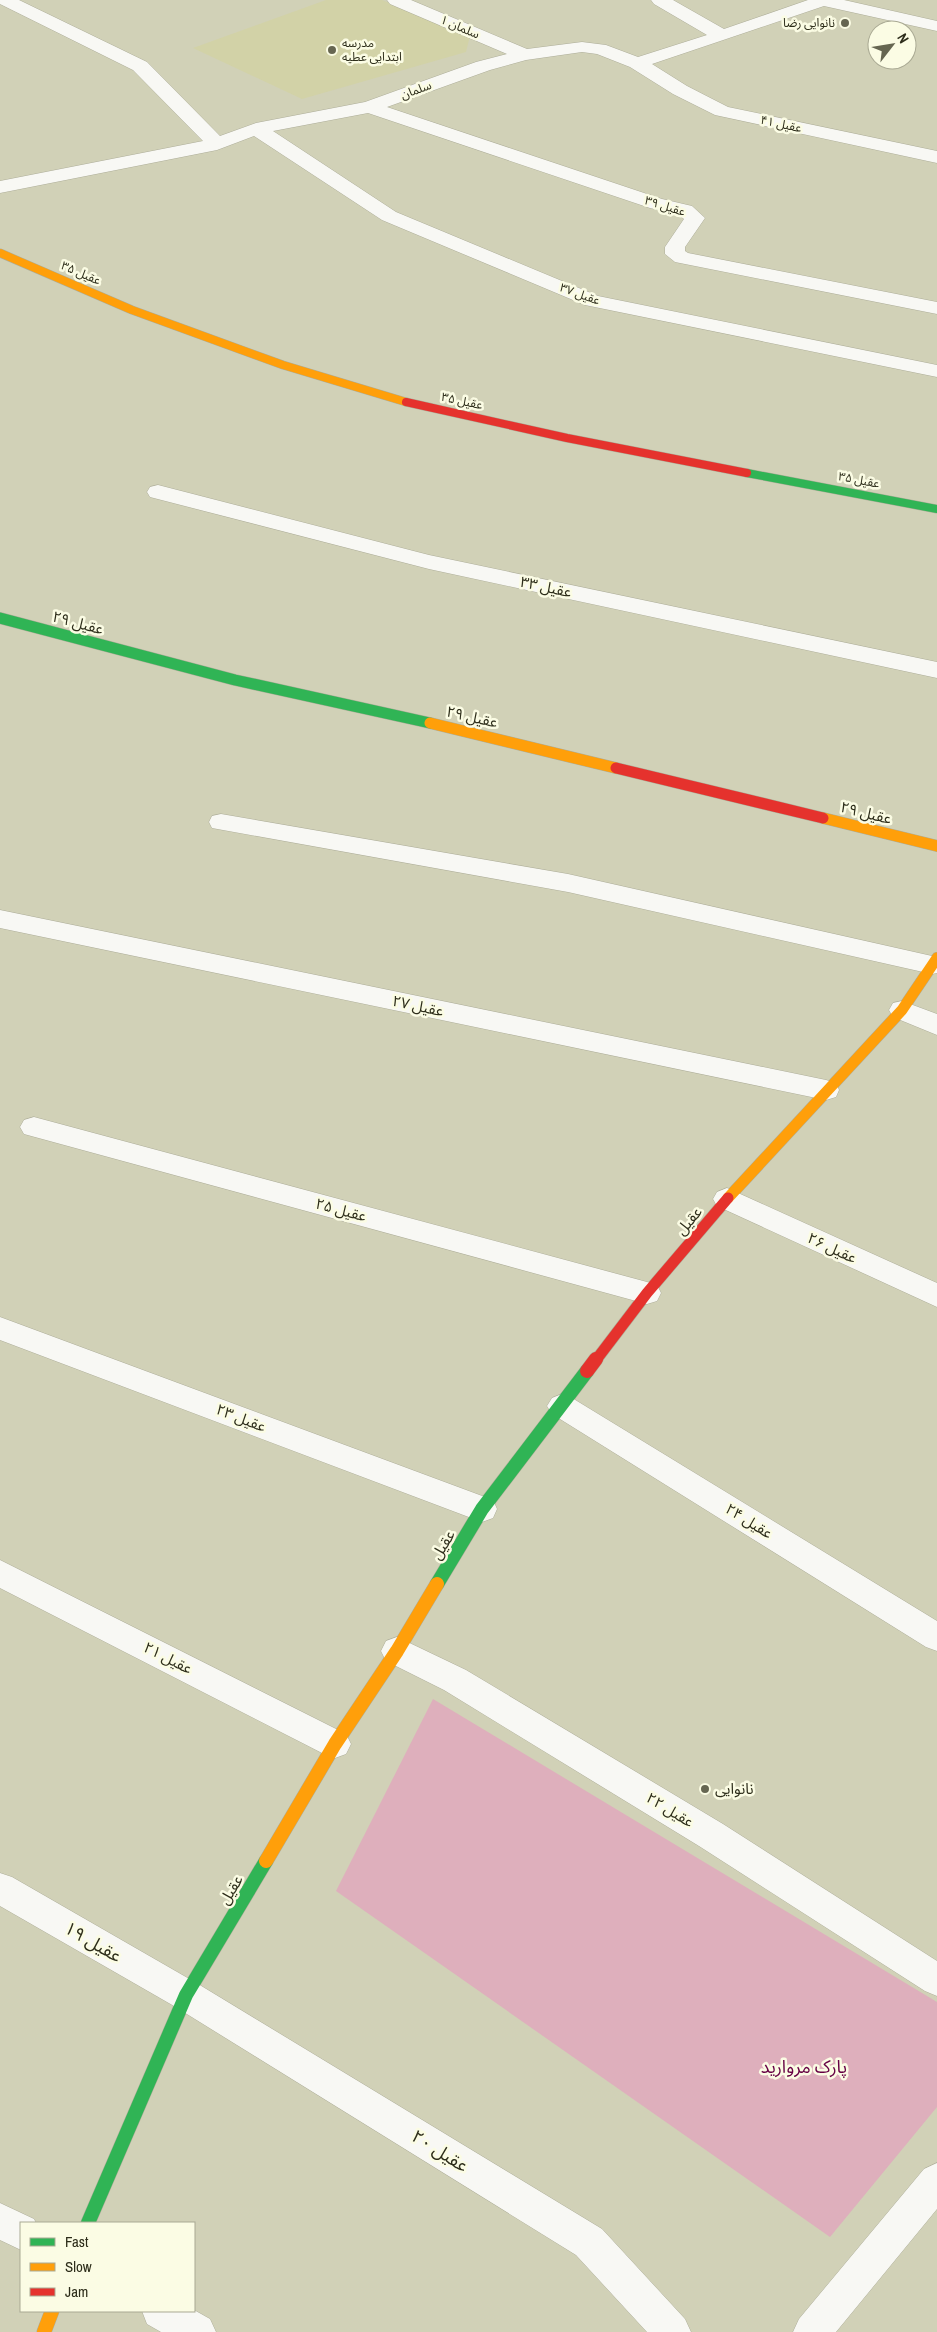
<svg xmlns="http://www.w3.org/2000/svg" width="937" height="2332" font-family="'Archivo Narrow','Noto Sans Arabic',sans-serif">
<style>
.built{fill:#d2d2a7}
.green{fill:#deafbc}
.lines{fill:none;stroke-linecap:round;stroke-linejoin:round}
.street-casing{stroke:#adad99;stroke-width:1}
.fast-far2-casing{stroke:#adad99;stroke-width:9}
.fast-far1-casing{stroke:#adad99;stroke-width:12}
.fast-casing{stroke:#adad99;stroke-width:15}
.slow-far2-casing{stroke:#adad99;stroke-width:9}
.slow-far1-casing{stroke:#adad99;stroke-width:12}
.slow-casing{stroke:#adad99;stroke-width:15}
.jam-far2-casing{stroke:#adad99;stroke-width:9}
.jam-far1-casing{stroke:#adad99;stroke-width:12}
.jam-casing{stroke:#adad99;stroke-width:15}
.street{fill:#f8f8f4;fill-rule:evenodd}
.fast-far2{stroke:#30b455;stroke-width:8}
.fast-far1{stroke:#30b455;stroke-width:11}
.fast{stroke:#30b455;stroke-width:14}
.slow-far2{stroke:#ff9f0a;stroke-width:8}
.slow-far1{stroke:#ff9f0a;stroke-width:11}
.slow{stroke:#ff9f0a;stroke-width:14}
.jam-far2{stroke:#e5322d;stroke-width:8}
.jam-far1{stroke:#e5322d;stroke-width:11}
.jam{stroke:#e5322d;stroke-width:14}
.poi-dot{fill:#666651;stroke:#fbfce4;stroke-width:2}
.labels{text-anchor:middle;stroke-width:5;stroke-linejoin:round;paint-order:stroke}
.far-poi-label{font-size:12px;fill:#2d2d1a;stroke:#fbfce4;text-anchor:end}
.far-street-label{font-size:12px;fill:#2d2d1a;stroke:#fbfce4}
.street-label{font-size:15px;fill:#2d2d1a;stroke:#fbfce4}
.poi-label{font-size:15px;fill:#2d2d1a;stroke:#fbfce4;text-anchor:start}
.near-street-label{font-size:18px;fill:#2d2d1a;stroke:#fbfce4}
.near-park-label{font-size:18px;fill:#604;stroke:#fbfce4}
</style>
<rect width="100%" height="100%" fill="#d1d1b7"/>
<!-- built -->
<path class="built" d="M326,0H382L470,36L466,52L302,99L193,48Z"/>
<!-- green -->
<path class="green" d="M433,1699L937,2002V2107L830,2237L336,1891Z"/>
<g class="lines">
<!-- street casing -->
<g class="street-casing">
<path id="street" d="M0,0H19L147,62L220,136L256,123L365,102L476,62L507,54L390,4L387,0H411L527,49L582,42L606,45L638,57L707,35L654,4L651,0H673L724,29L808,0H844L937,21V31L824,6L652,64L687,86L728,107L937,151V163L715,115L673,94L630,67L597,54L582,52L526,60L490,70L387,107L662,199L692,206L705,218L685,247V251L688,253L937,302V314L675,262L665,254V247L684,219L678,214L650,208L368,113L273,131L396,212L598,296L937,365V377L585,305L382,220L254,136L217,150L0,193V181L203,141L133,70L0,4Z
M158,485L429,555L937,662V678L429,569L150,497L147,492L150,487Z
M221,814L568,874L932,956L937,957V973L932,974L568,892L212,828L209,822L212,816Z
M0,910L826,1080L836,1083L839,1090L836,1097L826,1100L0,928Z
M902,1001L937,1014V1035L893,1017L889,1010L893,1003Z
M34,1117L647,1282L657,1285L661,1293L657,1301L647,1304L24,1134L20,1127L24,1120Z
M727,1188L937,1283V1307L717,1206L713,1199L717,1192Z
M0,1317L493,1500L497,1509L493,1518L482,1522L0,1340Z
M562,1394L572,1398L937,1621V1651L926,1647L552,1414L547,1406L552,1398Z
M0,1560L346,1734L351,1744L346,1754L335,1758L324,1754L0,1588Z
M397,1637L466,1670L723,1824L937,1961V1996L925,1991L699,1846L444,1690L386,1661L381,1651L386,1641Z
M0,1873L12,1877L198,1984L602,2229L685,2319L691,2332H647L576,2255L174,2006L0,1906Z
M937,2163V2209L836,2332H793L799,2319L924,2169Z
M0,2203L34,2219L36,2223H21V2250L0,2240Z
M194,2310L210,2319L216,2332H161L147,2324L142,2311Z"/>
</g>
<!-- fast-far2 casing -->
<g class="fast-far2-casing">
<path id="fast-far2" d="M747,473L937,509"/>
</g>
<!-- fast-far1 casing -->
<g class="fast-far1-casing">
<path id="fast-far1" d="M0,618L235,680L430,723"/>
</g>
<!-- fast casing -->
<g class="fast-casing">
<path id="fast" d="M437,1584L482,1509L587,1371
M88,2223L186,1995L266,1861"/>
</g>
<!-- slow-far2 casing -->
<g class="slow-far2-casing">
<path id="slow-far2" d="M0,253L132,310L283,365L406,402"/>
</g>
<!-- slow-far1 casing -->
<g class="slow-far1-casing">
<path id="slow-far1" d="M430,723L616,768
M823,818L937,846
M728,1198L902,1010L937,958"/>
</g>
<!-- slow casing -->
<g class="slow-casing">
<path id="slow" d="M266,1861L335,1744L397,1651L437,1584
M44,2332L52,2311"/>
</g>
<!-- jam-far2 casing -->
<g class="jam-far2-casing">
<path id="jam-far2" d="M406,402L567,438L747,473"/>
</g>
<!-- jam-far1 casing -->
<g class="jam-far1-casing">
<path id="jam-far1" d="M616,768L823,818
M596,1360L647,1293L728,1198"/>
</g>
<!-- jam casing -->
<g class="jam-casing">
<path id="jam" d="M587,1371L596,1359"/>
</g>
<!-- street -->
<use href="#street" class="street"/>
<!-- fast-far2 -->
<use href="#fast-far2" class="fast-far2"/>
<!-- fast-far1 -->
<use href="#fast-far1" class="fast-far1"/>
<!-- fast -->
<use href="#fast" class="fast"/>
<!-- slow-far2 -->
<use href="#slow-far2" class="slow-far2"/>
<!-- slow-far1 -->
<use href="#slow-far1" class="slow-far1"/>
<!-- slow -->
<use href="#slow" class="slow"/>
<!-- jam-far2 -->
<use href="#jam-far2" class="jam-far2"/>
<!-- jam-far1 -->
<use href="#jam-far1" class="jam-far1"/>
<!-- jam -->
<use href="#jam" class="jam"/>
</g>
<!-- markers -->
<g class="poi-dot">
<circle cx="845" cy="23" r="5"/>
<circle cx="332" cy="50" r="5"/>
<circle cx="705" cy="1789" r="5"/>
</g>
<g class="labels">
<!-- far-poi labels -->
<g class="far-poi-label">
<text x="835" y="27">نانوایی رضا</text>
<text x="342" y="47" text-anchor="start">مدرسه<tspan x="342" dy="14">ابتدایی عطیه</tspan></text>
</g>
<!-- far-street labels -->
<g class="far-street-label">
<text transform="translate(460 27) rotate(23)" y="4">سلمان ۱</text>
<text transform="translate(416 90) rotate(-20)" y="4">سلمان</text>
<text transform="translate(781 124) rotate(12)" y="4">عقیل ۴۱</text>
<text transform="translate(665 206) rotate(17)" y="4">عقیل ۳۹</text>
<text transform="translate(81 273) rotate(23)" y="4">عقیل ۳۵</text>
<text transform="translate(580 294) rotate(20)" y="4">عقیل ۳۷</text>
<text transform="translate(462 401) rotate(12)" y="4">عقیل ۳۵</text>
<text transform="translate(859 480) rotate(11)" y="4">عقیل ۳۵</text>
</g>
<!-- street labels -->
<g class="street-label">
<text transform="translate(546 587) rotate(12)" y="5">عقیل ۳۳</text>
<text transform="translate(78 623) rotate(15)" y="5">عقیل ۲۹</text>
<text transform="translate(472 717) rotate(13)" y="5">عقیل ۲۹</text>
<text transform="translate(866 813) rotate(14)" y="5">عقیل ۲۹</text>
<text transform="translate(418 1006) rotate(12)" y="5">عقیل ۲۷</text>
<text transform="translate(341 1210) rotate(15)" y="5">عقیل ۲۵</text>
<text transform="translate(689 1221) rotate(-50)" y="5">عقیل</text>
<text transform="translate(832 1248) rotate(25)" y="5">عقیل ۲۶</text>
<text transform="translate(241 1418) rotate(21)" y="5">عقیل ۲۳</text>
<text transform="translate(749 1521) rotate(32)" y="5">عقیل ۲۴</text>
<text transform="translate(443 1545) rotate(-59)" y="5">عقیل</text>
<text transform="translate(168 1658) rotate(27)" y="5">عقیل ۲۱</text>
<text transform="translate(670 1810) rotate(31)" y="5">عقیل ۲۲</text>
<text transform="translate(231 1890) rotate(-59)" y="5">عقیل</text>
</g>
<!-- poi labels -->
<g class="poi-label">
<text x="715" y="1794">نانوایی</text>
</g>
<!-- near-street labels -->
<g class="near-street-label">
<text transform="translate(93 1942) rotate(30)" y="6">عقیل ۱۹</text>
<text transform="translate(440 2151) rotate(32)" y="6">عقیل ۲۰</text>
</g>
<!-- near-park labels -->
<g class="near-park-label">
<text x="804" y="2073">پارک مروارید</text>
</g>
</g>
<!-- legend -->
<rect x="20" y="2222" width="175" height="90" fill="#fbfce4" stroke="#a9a993"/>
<rect x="30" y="2238" width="25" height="8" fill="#30b455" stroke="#a9a993"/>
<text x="65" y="2247" font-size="15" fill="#2d2d1a">Fast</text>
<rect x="30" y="2263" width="25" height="8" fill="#ff9f0a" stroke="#a9a993"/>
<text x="65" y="2272" font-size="15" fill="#2d2d1a">Slow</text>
<rect x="30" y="2288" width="25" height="8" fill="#e5322d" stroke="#a9a993"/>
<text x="65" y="2297" font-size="15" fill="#2d2d1a">Jam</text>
<!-- north arrow -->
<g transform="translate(892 45) rotate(59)"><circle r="24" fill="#fbfce4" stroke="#a9a993"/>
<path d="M0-4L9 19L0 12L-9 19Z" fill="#666651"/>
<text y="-8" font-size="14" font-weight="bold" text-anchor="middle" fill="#2d2d1a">N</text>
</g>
</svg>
